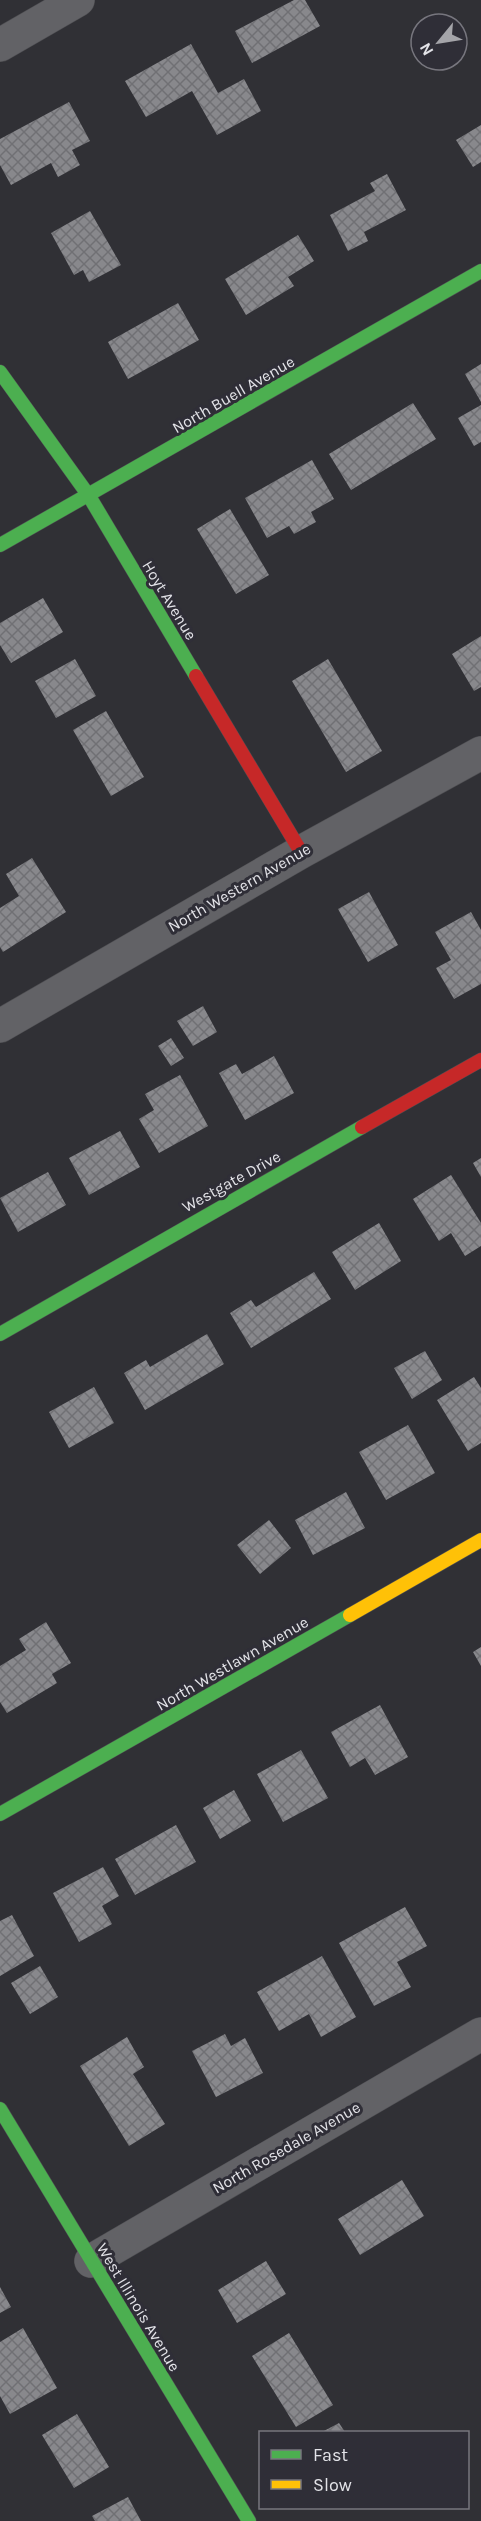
<svg xmlns="http://www.w3.org/2000/svg" width="481" height="2521" font-family="Karla,sans-serif">
<style>
.building{fill:url(#building-cross-hatch)}
.lines{fill:none;stroke-linecap:round;stroke-linejoin:round}
.street-casing{stroke:#4d4d51;stroke-width:34}
.fast-casing{stroke:#4d4d51;stroke-width:15}
.slow-casing{stroke:#4d4d51;stroke-width:15}
.jam-casing{stroke:#4d4d51;stroke-width:15}
.street{stroke:#626266;stroke-width:33}
.fast{stroke:#4caf50;stroke-width:14}
.slow{stroke:#ffc107;stroke-width:14}
.jam{stroke:#c62828;stroke-width:14}
.labels{text-anchor:middle;stroke-width:6;stroke-linejoin:round;paint-order:stroke}
.street-label{font-size:16px;fill:#e3e3e8;stroke:#2f2e37}
</style>
<defs>
<pattern id="building-cross-hatch" width="8" height="8" patternUnits="userSpaceOnUse" patternTransform="scale(1.5)"><rect width="8" height="8" fill="#88888c"/><path d="M0 0l8 8M0 8l8-8" fill="none" stroke="#707074"/></pattern>
</defs>
<rect width="100%" height="100%" fill="#303035"/>
<!-- building -->
<path class="building" d="M294,0H305L320,26L252,63L235,31Z
M191,44L218,93L244,79L261,111L217,135L192,91L146,117L125,81Z
M69,102L90,141L72,150L80,165L58,177L51,163L11,185L0,165V139Z
M481,125V162L473,167L456,140Z
M387,174L406,210L364,232L368,241L348,251L330,215L375,191L370,183Z
M90,211L121,265L89,282L83,270L74,275L51,233Z
M298,235L314,261L288,277L294,286L246,315L225,279Z
M178,303L199,340L128,379L108,342Z
M481,364V402L465,374Z
M413,403L436,439L351,490L329,454Z
M481,405V442L474,446L458,418Z
M312,460L334,499L311,512L316,522L294,534L289,526L267,538L245,498Z
M230,509L269,575L236,594L197,529Z
M43,598L63,632L11,663L0,645V623Z
M481,636V687L474,691L452,654Z
M75,659L96,696L56,718L35,681Z
M328,659L382,751L346,772L292,681Z
M106,711L144,777L111,796L73,730Z
M32,858L66,912L3,952L0,947V908L19,896L6,874Z
M369,892L398,945L368,962L338,909Z
M471,912L481,930V984L454,999L436,968L451,960L435,932Z
M203,1006L217,1032L193,1046L177,1021Z
M171,1038L184,1058L171,1066L158,1046Z
M274,1056L294,1093L245,1120L219,1073L236,1064L242,1074Z
M180,1075L208,1126L159,1153L139,1119L154,1110L145,1094Z
M120,1131L140,1167L89,1195L69,1158Z
M481,1158V1177L473,1163Z
M48,1172L66,1205L18,1232L0,1198Z
M451,1175L481,1223V1246L465,1256L451,1233L439,1241L413,1199Z
M379,1223L401,1261L355,1290L332,1252Z
M314,1272L331,1299L251,1348L230,1313L251,1300L256,1307Z
M207,1334L224,1364L145,1410L124,1373L146,1360L150,1367Z
M425,1351L442,1380L412,1399L394,1368Z
M474,1377L481,1388V1443L468,1451L437,1400Z
M94,1387L114,1423L69,1448L49,1412Z
M408,1425L435,1473L386,1500L359,1452Z
M346,1492L365,1528L313,1555L295,1520Z
M269,1520L291,1548L260,1574L237,1545Z
M46,1622L71,1663L52,1674L57,1683L7,1713L0,1702V1666L26,1650L19,1639Z
M481,1647V1666L473,1652Z
M380,1705L408,1757L375,1775L365,1758L350,1767L331,1732Z
M301,1750L328,1798L283,1822L257,1774Z
M234,1790L251,1821L220,1839L203,1808Z
M176,1825L196,1862L135,1895L115,1859Z
M103,1867L119,1896L102,1906L112,1924L79,1942L53,1893Z
M405,1907L427,1946L397,1962L411,1987L374,2006L339,1943Z
M12,1915L34,1956L0,1976V1921Z
M322,1956L356,2017L321,2037L309,2014L279,2031L257,1992Z
M40,1966L58,1997L30,2014L11,1983Z
M225,2034L231,2046L245,2038L263,2073L216,2097L192,2051Z
M127,2037L144,2067L133,2074L165,2124L129,2146L80,2066Z
M402,2180L424,2216L360,2255L338,2219Z
M266,2261L286,2294L237,2323L218,2290Z
M0,2287L11,2307L0,2313Z
M23,2328L57,2388L10,2414L0,2396V2342Z
M289,2333L333,2405L296,2427L252,2356Z
M77,2414L109,2467L74,2488L42,2435Z
M339,2423L345,2432H322Z
M128,2497L141,2521H95L92,2516Z"/>
<g class="lines">
<!-- street casing -->
<g class="street-casing">
<path id="street" d="M0,45L78,0
M0,1026L301,852L481,753
M91,2261L481,2034"/>
</g>
<!-- fast casing -->
<g class="fast-casing">
<path id="fast" d="M0,372L89,496L196,676
M0,545L481,271
M0,1334L362,1127
M0,1814L350,1615
M0,2109L249,2521"/>
</g>
<!-- slow casing -->
<g class="slow-casing">
<path id="slow" d="M350,1615L481,1540"/>
</g>
<!-- jam casing -->
<g class="jam-casing">
<path id="jam" d="M196,676L301,852
M362,1127L481,1060"/>
</g>
<!-- street -->
<use href="#street" class="street"/>
<!-- fast -->
<use href="#fast" class="fast"/>
<!-- slow -->
<use href="#slow" class="slow"/>
<!-- jam -->
<use href="#jam" class="jam"/>
</g>
<g class="labels">
<!-- street labels -->
<g class="street-label">
<text transform="translate(233 394) rotate(-30)" y="6">North Buell Avenue</text>
<text transform="translate(170 600) rotate(59)" y="6">Hoyt Avenue</text>
<text transform="translate(239 887) rotate(-30)" y="6">North Western Avenue</text>
<text transform="translate(231 1181) rotate(-29)" y="6">Westgate Drive</text>
<text transform="translate(232 1663) rotate(-30)" y="6">North Westlawn Avenue</text>
<text transform="translate(286 2147) rotate(-30)" y="6">North Rosedale Avenue</text>
<text transform="translate(139 2307) rotate(59)" y="6">West Illinois Avenue</text>
</g>
</g>
<!-- legend -->
<rect x="259" y="2431" width="210" height="78" fill="#2f2e37" stroke="#77767e" stroke-width="1.5"/>
<rect x="271" y="2450" width="30" height="9" fill="#4caf50" stroke="#77767e" stroke-width="1.5"/>
<text x="313" y="2461" font-size="18" fill="#e3e3e8">Fast</text>
<rect x="271" y="2480" width="30" height="9" fill="#ffc107" stroke="#77767e" stroke-width="1.5"/>
<text x="313" y="2491" font-size="18" fill="#e3e3e8">Slow</text>
<!-- north arrow -->
<g transform="translate(439 42) rotate(240)"><circle r="28" fill="#2f2e37" stroke="#77767e" stroke-width="1.5"/>
<path d="M0-4.5L10 22L0 15L-10 22Z" fill="#a4a4a9"/>
<text y="-9" font-size="16" font-weight="bold" text-anchor="middle" fill="#e3e3e8">N</text>
</g>
</svg>
